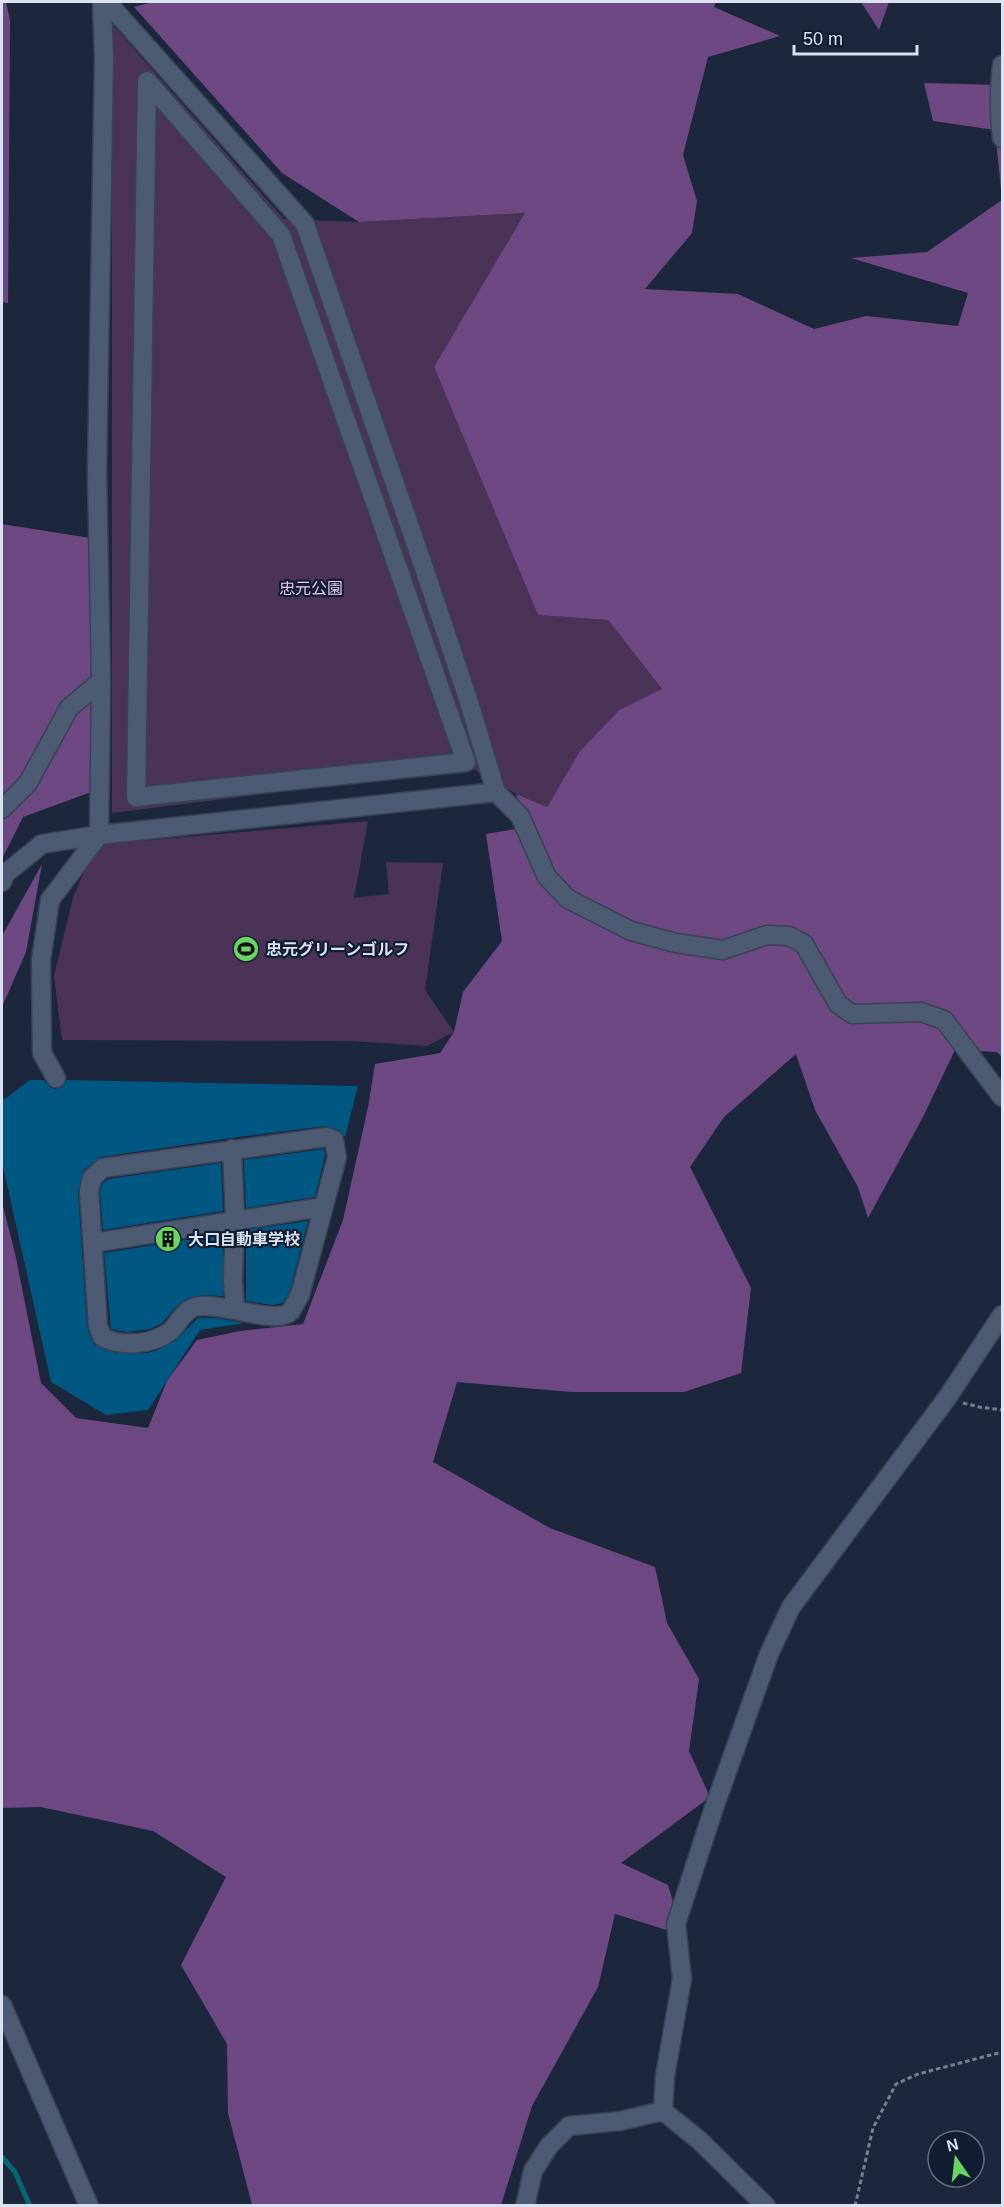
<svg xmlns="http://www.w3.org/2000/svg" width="1004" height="2207" font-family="Arial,'Noto Sans JP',sans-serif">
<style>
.green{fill:#4a3357}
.forest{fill:#6d4882}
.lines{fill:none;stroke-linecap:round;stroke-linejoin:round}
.stream{stroke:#096476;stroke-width:5}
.building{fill:#005782}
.minor-casing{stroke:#394254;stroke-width:21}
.path{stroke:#768093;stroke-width:3;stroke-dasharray:4.5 3;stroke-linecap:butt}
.minor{stroke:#4d5a73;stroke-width:18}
.labels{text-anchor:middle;stroke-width:4.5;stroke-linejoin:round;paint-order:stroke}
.park-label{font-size:16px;fill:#e5c5f8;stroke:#131d32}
.poi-label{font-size:16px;font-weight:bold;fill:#dae2f1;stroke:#131d32;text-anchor:start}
</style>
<rect width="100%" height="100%" fill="#1c273d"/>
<!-- green -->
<path class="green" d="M112,24L284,219L359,222L526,213L434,367L538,615L608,620L662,689L619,710L580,751L547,807L516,794L472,768L112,813Z
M368,821L354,898L389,894L386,862L443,863L425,990L454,1032L427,1046L351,1041L62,1040L54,976L73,898L95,845Z"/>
<!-- forest -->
<path class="forest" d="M2,2H6L10,20L8,303L2,302Z
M153,2H716L714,7L780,36L708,57L683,155L697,201L692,233L645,289L738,294L814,329L866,316L958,326L968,293L851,258L927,252L1002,200L995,130L933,121L924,83L1002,85V1057L997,1052L955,1050L923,1117L868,1218L858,1187L815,1110L796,1054L724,1117L690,1167L751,1288L741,1373L684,1392H571L457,1382L433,1462L550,1528L655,1567L667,1623L699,1679L689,1751L710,1797L621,1863L668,1885L683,1935L615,1914L598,1987L532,2106L501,2205H252L228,2113L227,2044L181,1965L226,1877L153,1831L41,1807L2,1808V1203L15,1253L41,1383L76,1418L148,1428L167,1381L197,1340L240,1331L303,1324L343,1220L368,1107L375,1064L440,1053L454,1032L463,992L502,941L486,834L528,827L516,794L547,807L580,751L619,710L662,689L608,620L538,615L434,367L525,213L359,222L282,173L134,7Z
M861,2H889L879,30Z
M2,524L90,538L94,791L23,817L2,859Z
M42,864L26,952L2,1007V936Z"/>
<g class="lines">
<!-- stream -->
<path class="stream" d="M2,2157L15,2172L30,2206"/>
</g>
<!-- building -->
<path class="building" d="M30,1080H44L50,1087L55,1089L62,1087L67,1080L358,1086L345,1137L339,1130L325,1126L231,1138L101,1157L84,1170L78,1192L87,1327L94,1345L116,1353H147L158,1350L175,1341L198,1318H216L244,1323L200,1330L148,1410L106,1415L51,1382L2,1162V1101Z
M324,1149L325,1156L315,1197L246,1208L244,1160Z
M221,1163L223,1211L103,1230L100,1192L102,1184L108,1179Z
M308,1221L290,1291L283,1303L273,1305L246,1301V1230Z
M223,1234V1296L204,1295L186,1299L176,1307L162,1323L150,1329L127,1332L111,1329L104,1253Z"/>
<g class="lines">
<!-- minor casing -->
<g class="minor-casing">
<path id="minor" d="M107,2L305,224L423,565L468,699L496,792L520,816L547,877L568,899L631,931L676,943L723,950L767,935L789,936L804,944L838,1004L852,1014L921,1012L944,1020L1002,1097
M1002,65C999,90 999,114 1002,138
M147,81L281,235L466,762L136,797Z
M2,809L28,783L69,708L101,681
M2,882L5,874L42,844L99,835L496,792
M56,1078L42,1053L41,960L50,900L99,835L101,681L97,471L104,58L102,2
M327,1137L334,1140L337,1157L300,1295C297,1300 294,1306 291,1311C277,1327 218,1300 195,1307C182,1311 179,1325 169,1332C152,1345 120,1347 102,1337L98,1326L89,1191L92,1178L103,1168Z
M232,1149L235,1219L233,1280L235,1309
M93,1243L323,1207
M2,2005L89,2206
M663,2111L665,2076L682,1979L676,1924L715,1805L769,1654L791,1607L947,1398L1002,1315
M663,2111L699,2140L766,2206
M525,2206L533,2171L549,2146L569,2126L620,2121L663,2111"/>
</g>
<!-- path -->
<path class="path" d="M963,1403L979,1407L1002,1410
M855,2206L873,2128L896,2084L918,2074L1002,2052"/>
<!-- minor -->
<use href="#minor" class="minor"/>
</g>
<!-- icons -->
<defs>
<g id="stadium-disc" transform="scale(1.35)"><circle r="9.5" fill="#6bd363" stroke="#131d32"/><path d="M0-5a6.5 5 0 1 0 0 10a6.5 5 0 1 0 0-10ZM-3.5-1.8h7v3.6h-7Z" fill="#111"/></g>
<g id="building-disc" transform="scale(1.35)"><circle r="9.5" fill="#6bd363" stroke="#131d32"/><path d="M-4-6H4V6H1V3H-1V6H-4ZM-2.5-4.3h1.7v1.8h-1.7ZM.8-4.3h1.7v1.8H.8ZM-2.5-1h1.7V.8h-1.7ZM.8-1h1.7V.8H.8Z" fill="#111"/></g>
</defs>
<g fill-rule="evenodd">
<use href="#stadium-disc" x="246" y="949"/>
<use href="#building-disc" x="168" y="1239"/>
</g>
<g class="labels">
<!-- park labels -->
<g class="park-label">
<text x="311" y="594">忠元公園</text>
</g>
<!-- poi labels -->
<g class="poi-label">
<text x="266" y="955">忠元グリーンゴルフ</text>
<text x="188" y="1245">大口自動車学校</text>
</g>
</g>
<!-- border -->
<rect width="1004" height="2207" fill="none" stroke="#dae2f1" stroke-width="6"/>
<!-- north arrow -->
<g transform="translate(956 2159) rotate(346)"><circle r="28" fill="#131d32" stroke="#636c7e" stroke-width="1.5"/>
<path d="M0-4.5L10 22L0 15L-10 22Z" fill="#6bd363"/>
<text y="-9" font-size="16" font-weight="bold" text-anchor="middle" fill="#dae2f1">N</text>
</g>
<!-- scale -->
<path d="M794 45v9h123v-9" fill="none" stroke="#dae2f1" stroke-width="3"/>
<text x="803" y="45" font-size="18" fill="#dae2f1" stroke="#131d32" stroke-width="4.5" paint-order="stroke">50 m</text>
</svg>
